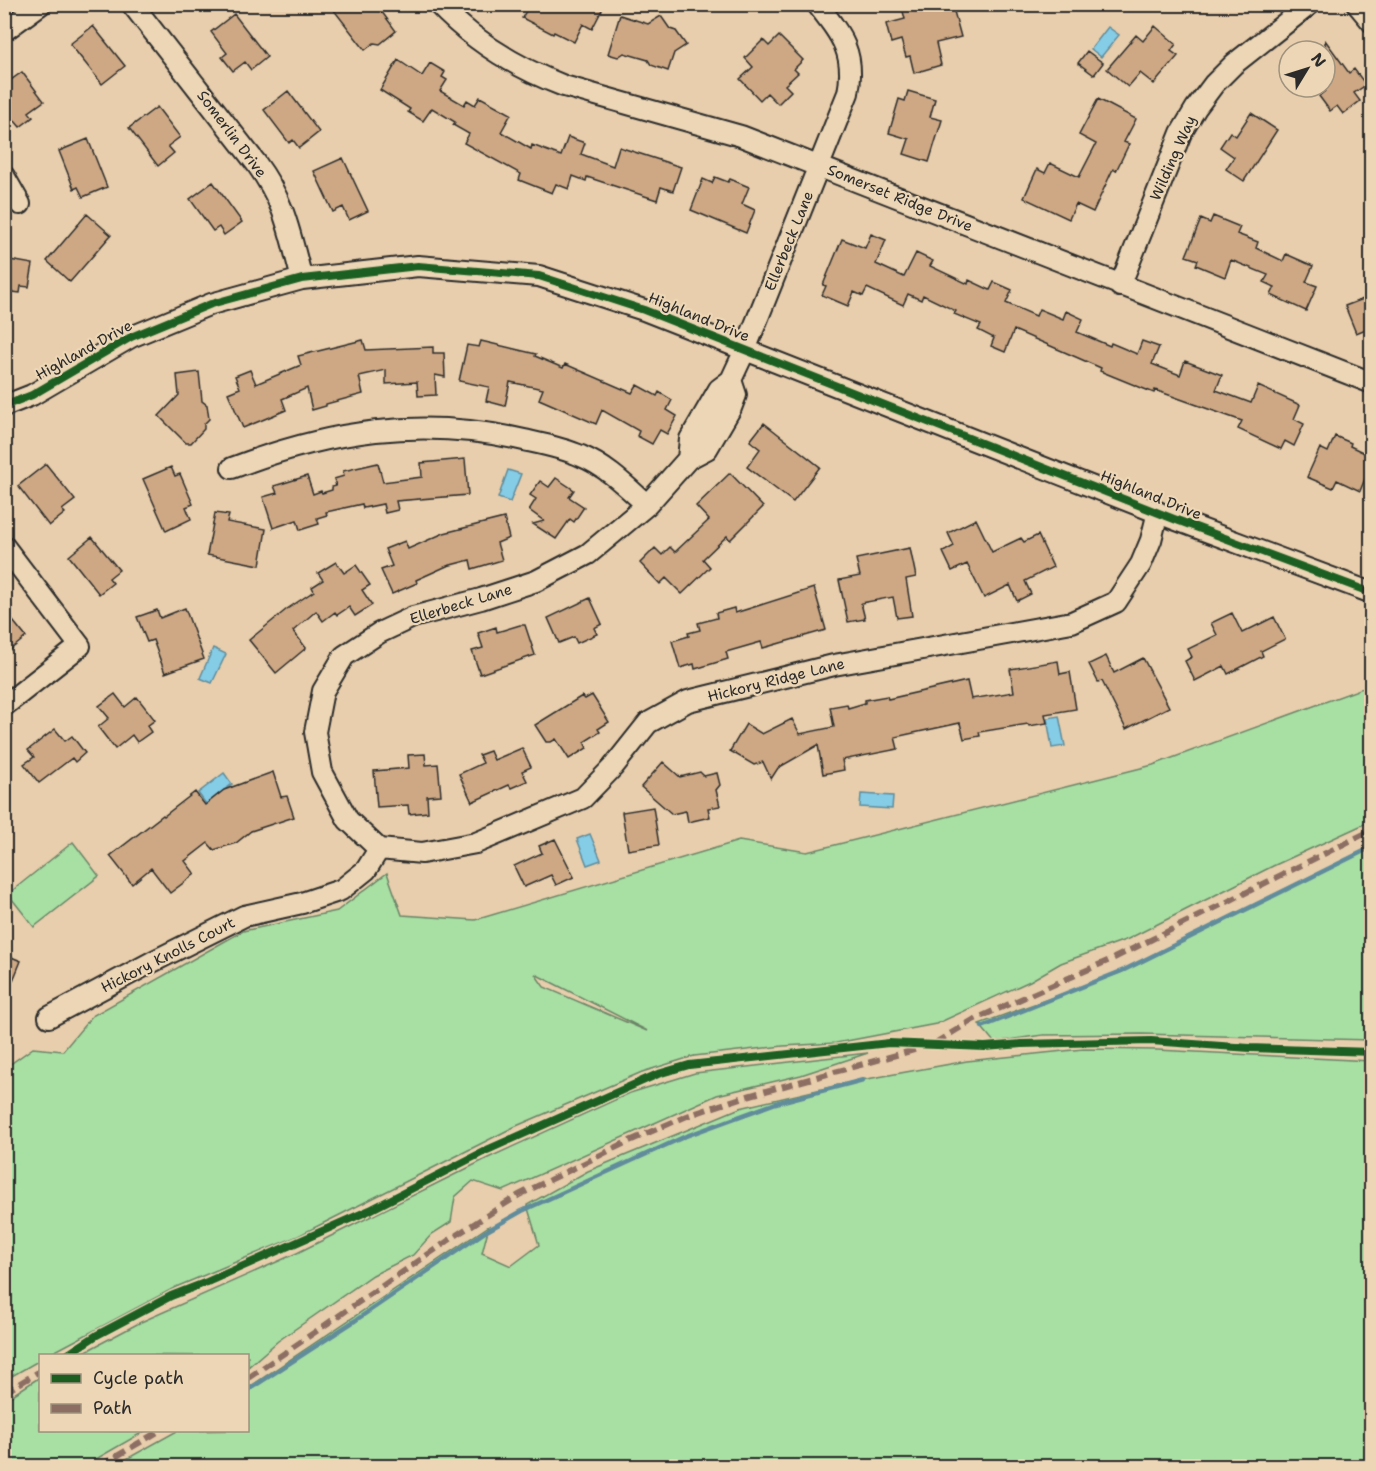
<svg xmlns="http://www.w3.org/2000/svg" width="1376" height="1471" font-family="'Shantell Sans',sans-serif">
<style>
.green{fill:#a8dfa3;stroke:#6a8567;stroke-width:1.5;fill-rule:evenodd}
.water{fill:#85cce6;stroke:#618c9b;stroke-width:1.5}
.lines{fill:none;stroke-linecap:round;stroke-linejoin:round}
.stream{stroke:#618c9b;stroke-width:4.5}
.building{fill:#cea884;stroke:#2b2b2b;stroke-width:1.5}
.minor-casing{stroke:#2b2b2b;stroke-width:24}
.minor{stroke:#ecd6b5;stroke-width:20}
.quiet{stroke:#8d6e63;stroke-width:6;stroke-dasharray:12 6;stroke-linecap:butt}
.cycleway-casing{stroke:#ecd6b5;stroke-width:11}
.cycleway{stroke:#1b5e20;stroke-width:8}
.labels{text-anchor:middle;stroke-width:4.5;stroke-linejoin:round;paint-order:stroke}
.street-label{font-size:15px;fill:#2b2b2b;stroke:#ecd6b5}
</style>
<rect width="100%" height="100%" fill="#e8ceac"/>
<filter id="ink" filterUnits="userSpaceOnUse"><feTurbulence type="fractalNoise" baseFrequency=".0167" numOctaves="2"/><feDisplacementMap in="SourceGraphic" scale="12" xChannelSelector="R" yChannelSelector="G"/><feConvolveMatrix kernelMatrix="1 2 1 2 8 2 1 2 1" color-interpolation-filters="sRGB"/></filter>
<g filter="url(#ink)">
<!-- green -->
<path class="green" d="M1371,685V821L1273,866L1128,939L1061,963L1030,981L936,1024L836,1043L783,1046L694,1056L642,1072L514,1127L298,1236L176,1287L48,1355L40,1356V1360L5,1380V1068L33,1048L63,1051L92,1016L243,931L337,911L387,873L402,915L475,920L739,841L807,852L1153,765ZM535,974L646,1030L647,1031L544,987Z
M73,842L99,876L34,927L8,894Z
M1371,848V1040L1142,1034L1043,1035L994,1042L979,1024L1120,973Z
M1083,1049L1157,1050L1371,1061V1466H114L177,1431L248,1430V1388L489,1226L482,1253L511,1266L539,1245L527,1205L588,1171L740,1108L856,1081L967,1061Z
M868,1053L801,1075L717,1095L503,1191L473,1181L455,1197L451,1222L432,1234L413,1255L373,1275L278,1341L248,1367V1356L79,1355L141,1322L297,1253L488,1158L630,1093L695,1073Z
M40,1377V1430L145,1431L84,1466H5V1400Z"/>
<!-- water -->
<path class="water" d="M1108,27L1119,35L1101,57L1091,49Z
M508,470L521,474L510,502L498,498Z
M213,648L226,654L212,683L200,678Z
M1059,716L1065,746L1052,748L1047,718Z
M224,773L232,784L206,804L198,793Z
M861,794L893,796L892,809L860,807Z
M590,834L601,860L587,865L577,839Z"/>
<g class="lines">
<!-- stream -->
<path class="stream" d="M982,1027L1124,970L1372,847
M248,1390L356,1320L485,1232L522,1211L686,1136L776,1103L863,1080"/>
</g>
<!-- building -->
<path class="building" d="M340,4H376L396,31L380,44L374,43L365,50L333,9Z
M530,4H605L592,29L583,24L574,42L554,32L553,34L522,18Z
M901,4H952L961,37L936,43L941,65L914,73L910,56L906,57L901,40L891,43L886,24L905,19Z
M234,14L267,57L251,70L245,62L233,71L222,57L227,53L211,32Z
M620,15L648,24L661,16L670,29L676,31L686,45L674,53L668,71L651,65L648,60L624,53L618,57L608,54Z
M93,26L125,66L102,84L70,44Z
M1155,26L1176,44L1171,51L1178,56L1154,84L1140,73L1128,87L1107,69L1136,35L1143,41Z
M779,36L803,60L794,69L798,73L785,85L791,91L778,104L767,93L760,100L740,79L753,67L745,58L763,40L769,46Z
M1325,40L1349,73L1354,69L1366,85L1354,93L1360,101L1343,114L1337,106L1330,111L1319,96L1325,91Z
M1087,51L1103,63L1094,75L1078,63Z
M398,60L422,76L430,63L445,72L442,77L447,80L440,91L464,105L467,100L475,105L480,97L511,114L501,132L531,149L532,145L561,156L568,137L585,143L581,154L613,166L619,147L681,167L673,191L661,187L657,200L587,177L586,181L573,176L569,189L556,184L552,193L519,180L521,174L464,143L469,134L453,125L455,122L432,108L423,121L408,112L410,109L380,90Z
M22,72L44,101L29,112L33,117L20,127L4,108V85Z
M288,91L319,132L299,148L293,140L289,143L264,110Z
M908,91L935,99L930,117L942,120L929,162L904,154L909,139L889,133L899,99L905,101Z
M1098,99L1136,119L1124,142L1129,144L1116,171L1113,169L1093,212L1076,204L1069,219L1024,198L1037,169L1045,173L1050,163L1079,177L1096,144L1079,135Z
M157,107L180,137L168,146L174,153L158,166L129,128Z
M1251,113L1277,130L1244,181L1226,169L1234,157L1220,147L1230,132L1236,136Z
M88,139L107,187L83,197L78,187L74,189L59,151Z
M343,158L368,211L349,220L343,207L333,212L314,171Z
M715,177L728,182L730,179L749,187L742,204L755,210L746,233L691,210L703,179L712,183Z
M213,182L242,222L224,235L219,227L213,231L190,199Z
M87,214L111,235L70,282L47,261Z
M1213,216L1240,227L1237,234L1258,242L1256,248L1283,261L1286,254L1313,266L1306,282L1317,286L1306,311L1271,295L1275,287L1264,282L1268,275L1231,260L1225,277L1196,265L1198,260L1186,256L1201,219L1210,223Z
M871,234L886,240L876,264L904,277L916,253L933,261L930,266L968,284L969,280L990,290L994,282L1012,290L1006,303L1036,316L1039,309L1063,319L1066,311L1083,319L1077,332L1110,346L1111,343L1137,354L1142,341L1159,347L1152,364L1180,375L1185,361L1222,375L1216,390L1251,403L1258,386L1300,405L1294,419L1304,424L1294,446L1285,441L1281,449L1238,429L1242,421L1155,390L1154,393L1100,371L1101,368L1014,330L1005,352L991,346L994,338L978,330L981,325L954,314L956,311L923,295L921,300L908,294L903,305L867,288L863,296L854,292L848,306L822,295L826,286L823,285L842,239L865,248Z
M4,259L33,264L29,287L21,286L20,293L4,291Z
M1371,296V327L1356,333L1345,306Z
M363,340L366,350L433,347V353H444L445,377L435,375L436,395L418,396L417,382L386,384V370L359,376L363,394L326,404V406L312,410L307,388L282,399L286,410L243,428L228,393L240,388L235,376L250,370L256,384L301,365L298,356Z
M481,341L536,354L535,356L563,368L565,364L632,393L637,385L657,396L659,392L672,400L667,410L677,416L667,434L660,430L652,444L637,436L639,431L602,410L596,424L539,399L543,389L510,382L505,406L486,401L489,387L459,381L467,345L479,347Z
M199,372L202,401L207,405L209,419L204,424V429L191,443H186L159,416L179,395L177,375Z
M764,423L820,467L793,502L747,467L760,449L750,441Z
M1335,436L1351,443L1350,446L1371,456V464L1360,491L1337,480L1333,488L1307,477L1320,448L1328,452Z
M465,459L468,495L396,501L398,510L385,513L383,504L363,508L362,504L326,512L327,515L317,518L319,524L300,530L297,520L273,528L263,497L277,493L274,486L307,476L313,494L321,491L322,493L332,490V487L336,486L334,479L344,476L343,471L378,463L383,482L422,477L421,463Z
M46,464L75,500L62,510L65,513L49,526L18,486Z
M171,467L175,476L180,474L193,504L186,507L191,519L166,531L143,479Z
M730,473L763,507L730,540L727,536L703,559L710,567L682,594L666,578L660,584L640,563L655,548L662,555L670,547L675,552L709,520L696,506Z
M556,478L574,490L569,497L584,507L574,522L570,519L556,539L533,524L544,521L529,510L536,499L530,495L540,481L549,487Z
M215,513L229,515L227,522L266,529L260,565L207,555Z
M504,518L509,538L497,543L502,560L472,569L470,560L447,566L416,580L417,583L392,594L381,570L392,566L385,549L405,541L408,549L444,533Z
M976,519L992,552L1021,538L1024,542L1038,535L1053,567L1025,581L1031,594L1017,601L1010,585L984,598L967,564L952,571L943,552L954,546L948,533Z
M92,537L119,570L109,578L113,583L99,594L69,556Z
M910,548L916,577L906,579L912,616L897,618L893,597L861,603L865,619L848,622L839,580L860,576L856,559Z
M336,562L344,573L356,565L370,585L362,590L372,605L355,616L349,607L337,615L335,612L323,621L316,611L293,631L306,648L276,673L249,640L287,609L314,591L312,587L323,580L318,573Z
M814,588L826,630L763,648L761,642L726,652L728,659L695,669L694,664L680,668L672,641L689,636L688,633L700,630L698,623L717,618L716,613L734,608L735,613Z
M590,598L602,624L594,628L597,634L577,643L574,637L559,643L548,618Z
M185,608L204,659L165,673L153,640L147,642L137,617L157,610L160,618Z
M1232,613L1242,633L1274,617L1285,639L1261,651L1263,656L1228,674L1224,666L1195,681L1185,661L1192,657L1188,649L1217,635L1211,623Z
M13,621L26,637L4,655V628Z
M520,625H525L535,655L480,674L472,651L483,648L478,633L496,627L497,632Z
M1106,656L1114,673L1143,658L1169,707L1126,729L1102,681L1098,682L1089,664Z
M1058,661L1060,674L1070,672L1076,709L1045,714L1047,723L1029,726L1028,724L979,732L980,736L964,739L960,723L895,737L898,749L842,760L844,770L823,774L818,745L778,768L771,779L763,762L754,765L730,751L746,724L762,734L792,719L800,734L834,727L830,707L847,704L848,708L865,703V700L887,696L888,699L967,681L971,699L1014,692L1010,669Z
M115,694L125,707L137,697L155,720L147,726L151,732L137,742L132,735L115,749L98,727L109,718L99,706Z
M592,695L609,722L598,729L600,732L584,742L587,748L569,759L556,739L551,742H546L535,725L582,696L585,699Z
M55,729L65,741L72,736L85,753L75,762L72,758L39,783L24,764L34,757L28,750Z
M522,748L531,767L522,771L527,781L511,788L509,785L472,802L459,774L483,763L479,755L490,751L494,760Z
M425,754L426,765L438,764L441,795L427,796L428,812L409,814L408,805L377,807L374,771L409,768L408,755Z
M663,762L680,777L700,772L704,776L717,773L720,785L716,790L720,806L708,808L710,817L688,822L686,811L672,814L641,787Z
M273,772L281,797L287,796L294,817L251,831L236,843L214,850L208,843L185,861L195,874L170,893L151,868L132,884L110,856L163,815L164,816L195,792L205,805L224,790Z
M653,807L659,845L628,850L622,812Z
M555,839L574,877L556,885L551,875L524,887L514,866L542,853L539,846Z
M4,954L21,961L5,1000H4Z"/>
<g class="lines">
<!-- minor casing -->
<g class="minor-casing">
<path id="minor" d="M132,4L256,163C286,204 289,232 302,279
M438,4C474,42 515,67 564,86L741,136L1372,383
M1357,4L1372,22
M4,31L41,4
M4,176L20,204
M1120,286L1181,133L1196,108L1214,84L1234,64L1310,4
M4,406L32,395L131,337L211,304L302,279L418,266L539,276L644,310L1174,519L1372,593
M688,459L690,439L719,389L731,380L745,350L848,93C856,53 841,35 817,4
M232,468C329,431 420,416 524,440C542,444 563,448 581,456C606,466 627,487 647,505
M4,546L80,646L4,706
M379,849L422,853L476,843L583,798L613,767L648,723L688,701L834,665L1072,622L1116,602L1141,564L1151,540L1158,512
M379,849L348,820L322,772L315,732L323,691L344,656L379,633L413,617L481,599L536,581L588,554L647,505L688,459L707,449L731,408L736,395L731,380
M49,1017L152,962L244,916L302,903L341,890L366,870L379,849"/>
</g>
<!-- minor -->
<use href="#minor" class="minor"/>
<!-- quiet -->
<path class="quiet" d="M935,1043L973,1020L1112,959L1372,830
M248,1378L458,1234L519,1195L627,1142L687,1116L744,1097L918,1049
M4,1393L40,1371
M100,1466L161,1430"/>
<!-- cycleway casing -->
<g class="cycleway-casing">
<path id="cycleway" d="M4,406L32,395L131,337L211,304L302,279L418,266L539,276L644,310L1174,519L1372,593
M65,1356L97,1335L171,1296L207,1282L370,1210L487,1150L658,1074L689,1065L889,1043L985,1047L1022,1044L1151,1041L1250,1048L1372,1052"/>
</g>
<!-- cycleway -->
<use href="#cycleway" class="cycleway"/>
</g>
</g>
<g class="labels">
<!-- street labels -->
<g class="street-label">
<text transform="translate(232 134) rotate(53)" y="5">Somerlin Drive</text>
<text transform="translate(1173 158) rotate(-66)" y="5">Wilding Way</text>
<text transform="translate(900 198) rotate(22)" y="5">Somerset Ridge Drive</text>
<text transform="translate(789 241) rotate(-68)" y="5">Ellerbeck Lane</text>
<text transform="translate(699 317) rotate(22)" y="5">Highland Drive</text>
<text transform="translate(84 350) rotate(-29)" y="5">Highland Drive</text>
<text transform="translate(1151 495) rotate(22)" y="5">Highland Drive</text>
<text transform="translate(461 604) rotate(-17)" y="5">Ellerbeck Lane</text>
<text transform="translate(776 680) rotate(-14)" y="5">Hickory Ridge Lane</text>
<text transform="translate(168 955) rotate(-27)" y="5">Hickory Knolls Court</text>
</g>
</g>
<!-- margin -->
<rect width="1376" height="1471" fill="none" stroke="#ecd6b5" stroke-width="24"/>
<rect x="12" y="12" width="1352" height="1447" fill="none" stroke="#2b2b2b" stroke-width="2" filter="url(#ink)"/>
<!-- legend -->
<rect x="39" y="1354" width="210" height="78" fill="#ecd6b5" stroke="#9f927e" stroke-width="1.5"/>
<rect x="51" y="1374" width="30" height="9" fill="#1b5e20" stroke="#9f927e" stroke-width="1.5"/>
<text x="93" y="1384" font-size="18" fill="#2b2b2b">Cycle path</text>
<rect x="51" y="1404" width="30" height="9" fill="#8d6e63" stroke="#9f927e" stroke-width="1.5"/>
<text x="93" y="1414" font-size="18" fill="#2b2b2b">Path</text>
<!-- north arrow -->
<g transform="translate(1307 69) rotate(52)"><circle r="28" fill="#ecd6b5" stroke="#9f927e" stroke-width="1.5"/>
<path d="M0-4.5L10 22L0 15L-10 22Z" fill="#2b2b2b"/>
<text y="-9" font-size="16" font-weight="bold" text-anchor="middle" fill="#2b2b2b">N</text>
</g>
</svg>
